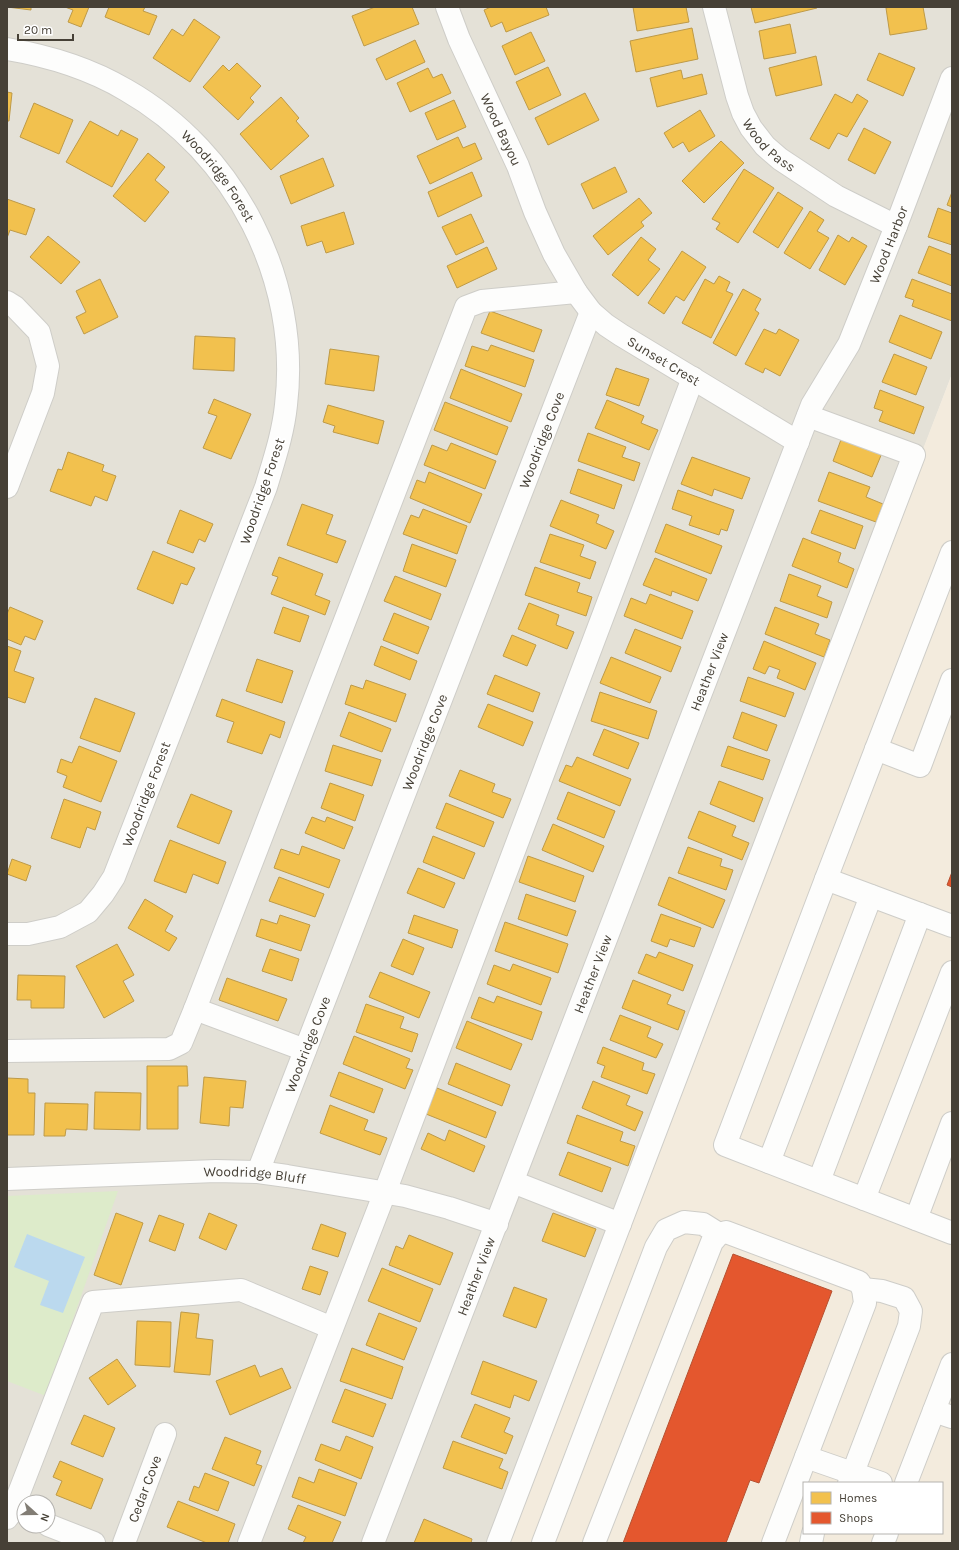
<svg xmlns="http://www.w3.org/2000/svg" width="959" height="1550" font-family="Karla,sans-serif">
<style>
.residential{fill:#e4e1d7;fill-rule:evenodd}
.commercial{fill:#f3ebdd;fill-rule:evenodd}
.green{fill:#ddebca}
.water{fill:#bbd9ee}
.homes{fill:#f2c14e;stroke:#be9a47}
.shops{fill:#e4572e;stroke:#b55030}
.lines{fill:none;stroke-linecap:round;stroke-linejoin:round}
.minor-casing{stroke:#cecdc8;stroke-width:24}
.minor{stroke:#fdfdfc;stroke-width:22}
.labels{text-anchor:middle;stroke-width:4;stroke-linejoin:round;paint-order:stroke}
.street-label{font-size:14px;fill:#464036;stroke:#fff}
</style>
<rect width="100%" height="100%" fill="#f0efea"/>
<!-- residential -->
<path class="residential" d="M7,7H952V374L505,1543H7ZM24,1502H48V1526H24Z"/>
<!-- commercial -->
<path class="commercial" d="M952,374V1543H505L923,449ZM804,1483H942V1533H804Z"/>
<!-- green -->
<path class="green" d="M118,1191L46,1396L7,1381V1196Z"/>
<!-- water -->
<path class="water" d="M27,1234L85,1257L63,1313L40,1305L49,1281L14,1267Z"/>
<!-- homes -->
<path class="homes" d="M7,7H31V10Z
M65,7H89L81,27L68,22L73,10Z
M109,7H145L143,11L157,16L149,35L105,17Z
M375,7H412L419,24L364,46L352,16Z
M491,7H546L549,15L506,32L502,22L491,27L484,10Z
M633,7H686L689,22L637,31Z
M751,7H817V8L755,23Z
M890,7H923L927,29L890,35L886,8Z
M194,19L220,37L190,82L153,58L172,29L183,36Z
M790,24L796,53L764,59L759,31Z
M692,28L698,59L636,72L630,41Z
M531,32L545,61L515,75L502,46Z
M415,40L425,62L386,80L376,59Z
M879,53L915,68L903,96L867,80Z
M816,56L822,85L776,96L769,68Z
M237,63L261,86L250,98L254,102L238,120L203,87L223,65L229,71Z
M548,67L561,95L529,110L516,82Z
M428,68L433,78L442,74L451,93L410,112L397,83Z
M681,70L683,79L702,74L707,94L657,107L650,78Z
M7,92L12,93L9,121H7Z
M585,93L599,120L548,145L535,118Z
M835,94L852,103L857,94L868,101L847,137L838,133L829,149L810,139Z
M281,97L299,118L296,121L309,136L271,170L240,134Z
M454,100L466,127L437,140L425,113Z
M34,103L73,120L59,154L20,137Z
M700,110L715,136L689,152L683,142L673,148L664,133Z
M90,121L118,136L121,130L138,139L112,187L66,162Z
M864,128L891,142L875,174L848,160Z
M458,137L463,148L475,143L482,159L430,184L417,156Z
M721,141L744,163L704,203L682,181Z
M148,153L165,167L155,180L169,192L145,222L113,196Z
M323,158L334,186L291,204L280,176Z
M615,167L627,192L593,209L581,184Z
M744,169L774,188L738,243L716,229L720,223L712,219Z
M472,172L482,196L438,217L428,192Z
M778,192L803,208L778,248L753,232Z
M952,192V207L947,205Z
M639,198L652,213L641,222L644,226L608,255L593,236Z
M7,199L35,209L26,235L10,230L7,238Z
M938,208L952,213V245L928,237Z
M810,211L824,220L817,231L829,238L810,269L784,253Z
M344,212L354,244L326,253L322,241L307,246L301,226Z
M471,214L484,242L456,255L442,227Z
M838,235L849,242L852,237L867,246L845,285L819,270Z
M48,236L80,262L61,284L30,257Z
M641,237L656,249L648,260L660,269L638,296L612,275Z
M929,246L952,255V286L918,273Z
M487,247L497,269L457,288L447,266Z
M682,251L706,267L684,301L676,296L664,314L648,303Z
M719,276L730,282L726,291L733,294L711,338L682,323L705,279L714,284Z
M100,279L118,317L84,334L76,317L86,312L76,291Z
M912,279L952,294V321L912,306L914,300L905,297Z
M743,289L761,299L755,310L759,313L736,356L713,343Z
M490,311L542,330L534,352L481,333Z
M900,315L942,332L931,359L889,342Z
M764,329L776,334L779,329L799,340L780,376L765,368L763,373L745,364Z
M195,336L235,338L234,371L193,369Z
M491,345L534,360L525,387L465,366L472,346L488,351Z
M330,349L379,356L374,391L325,384Z
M894,354L927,367L916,395L882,382Z
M616,368L649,379L639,406L606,395Z
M461,369L522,394L511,422L450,398Z
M880,390L924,407L914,434L879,421L883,411L874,408Z
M214,399L251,414L231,459L203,448L217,416L208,413Z
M607,400L644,416L641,423L658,430L649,450L595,428Z
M445,402L508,427L497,455L434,430Z
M328,405L384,421L378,444L333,432L335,426L323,422Z
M588,433L626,447L622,457L640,463L634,481L578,461Z
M842,437L882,453L872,477L833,461Z
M451,443L496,461L485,489L424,465L432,445L447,451Z
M68,452L104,465L102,471L116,476L107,501L95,496L91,506L50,491L58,469L62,470Z
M692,457L750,478L742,499L714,489L712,496L681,484Z
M578,469L622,485L614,509L570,493Z
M429,472L482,494L470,523L410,498L417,480L425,483Z
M829,472L870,487L866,497L883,504L876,522L818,501Z
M678,490L734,510L727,531L721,529L719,535L689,525L692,516L672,509Z
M561,500L599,515L596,523L614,531L606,549L550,526Z
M302,504L333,515L326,534L346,541L337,563L287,545Z
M423,509L467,526L457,554L403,534L411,515L419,518Z
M180,510L213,524L205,542L199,539L193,553L167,543Z
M820,510L863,526L855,549L811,533Z
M666,524L722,546L711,574L655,552Z
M550,534L584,545L580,556L596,562L590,579L540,562Z
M803,538L841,553L838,562L854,569L847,588L792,566Z
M412,544L456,560L446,587L403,571Z
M153,551L195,568L187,585L181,583L173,604L137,589Z
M279,557L323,574L315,595L330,601L325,615L271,594L278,577L272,575Z
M655,558L707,579L698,601L672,591L671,596L643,585Z
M535,567L580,583L577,592L592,597L586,616L525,595Z
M789,574L821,586L817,596L832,602L827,618L780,601Z
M395,576L441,594L431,620L384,601Z
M650,594L693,611L682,639L624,616L631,598L646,604Z
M529,603L559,615L556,625L574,632L567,649L518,629Z
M10,607L43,621L35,640L25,636L21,645L7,639V614Z
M283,607L309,616L300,642L274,633Z
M775,607L819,624L815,634L830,640L824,657L765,634Z
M394,613L429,627L418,654L383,640Z
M635,629L681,647L671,672L625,653Z
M512,635L536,645L527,666L503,656Z
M764,641L816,663L805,690L777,678L780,670L769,666L765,674L753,669Z
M7,646L21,651L14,671L34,678L25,703L7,697Z
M381,646L417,661L410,680L374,665Z
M611,657L661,677L650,703L600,683Z
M257,659L293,671L282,703L246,691Z
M495,675L540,693L533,712L487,694Z
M748,677L794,693L785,717L740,701Z
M366,680L406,694L396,722L345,704L351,685L363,689Z
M600,692L657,711L648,739L591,721Z
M95,698L135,713L120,752L80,738Z
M222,699L285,722L280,738L270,734L262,754L227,742L234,722L216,716Z
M488,704L533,722L523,746L478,727Z
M349,712L391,729L382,752L340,736Z
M742,712L777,725L767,751L733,738Z
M604,729L639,743L628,769L593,755Z
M333,745L381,760L372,786L325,771Z
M79,746L117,761L101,802L63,787L67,776L57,772L61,759L72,763Z
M728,746L770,760L763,780L721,766Z
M577,757L631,779L620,806L559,781L566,765L572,767Z
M460,770L495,784L492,792L511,799L503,818L449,796Z
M719,781L763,798L754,822L710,804Z
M330,783L364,795L355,821L321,808Z
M568,792L615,811L604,838L557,819Z
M191,794L232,811L219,844L177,827Z
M64,799L101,812L95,830L87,827L80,848L51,838Z
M446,803L494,822L484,847L436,828Z
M699,811L736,826L732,836L749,843L742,860L688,838Z
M312,817L325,822L327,817L353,827L344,849L305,833Z
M553,824L604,846L593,872L542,850Z
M433,836L475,853L464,879L423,862Z
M170,840L226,862L218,884L193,874L186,893L154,881Z
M302,846L340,860L329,888L274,868L281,849L299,855Z
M688,847L722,859L720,866L733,870L726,890L678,873Z
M528,856L584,876L575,902L519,882Z
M12,859L31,866L26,881L7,874Z
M418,868L455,883L444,908L407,893Z
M279,877L324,894L315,917L269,901Z
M669,877L725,900L713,928L658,905Z
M526,894L576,911L567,936L518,919Z
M145,899L173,916L165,931L177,938L169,951L128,928Z
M661,914L701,928L694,947L670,939L667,947L651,941Z
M280,915L310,925L301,951L256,936L261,919L277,924Z
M414,915L458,930L452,948L408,933Z
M505,922L568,944L558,973L495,951Z
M403,939L424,948L413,975L391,966Z
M117,944L134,975L123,981L134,1001L104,1018L76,966Z
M270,949L299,959L292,981L262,971Z
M659,952L693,965L683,991L638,973L646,954L656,958Z
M513,964L551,978L541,1005L487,984L494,965L510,971Z
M380,972L430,992L419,1018L369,997Z
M18,975L65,976L64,1008H31V1000H17Z
M227,978L287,999L278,1021L219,1000Z
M633,980L671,995L667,1004L685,1011L678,1030L622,1008Z
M497,996L542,1012L532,1040L471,1018L479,997L494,1003Z
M366,1004L404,1017L400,1028L418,1034L412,1052L356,1032Z
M620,1015L651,1027L647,1037L663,1044L656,1058L610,1040Z
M467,1021L522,1044L511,1070L456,1048Z
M354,1036L410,1059L406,1068L413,1070L405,1089L343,1064Z
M603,1047L644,1063L642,1070L655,1074L647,1094L601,1077L605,1066L597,1063Z
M456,1063L510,1085L502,1106L448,1084Z
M147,1066H187L188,1086H178V1129H147Z
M339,1072L383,1089L374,1113L330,1096Z
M204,1077L246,1081L243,1108L230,1107L229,1126L200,1123Z
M7,1078L28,1079V1093H35L34,1135H7Z
M593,1081L630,1096L626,1105L643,1112L635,1131L582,1108Z
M437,1088L496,1112L486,1138L426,1114Z
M95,1092L141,1093L140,1130L94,1129Z
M45,1103L88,1104L87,1130L66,1129L65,1136H44Z
M330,1105L368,1120L364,1130L387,1138L380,1155L320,1133Z
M577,1115L623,1132L620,1141L635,1146L628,1166L567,1143Z
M449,1130L485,1146L474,1172L421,1149L428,1133L445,1141Z
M568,1152L611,1168L602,1192L559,1175Z
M116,1213L143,1223L121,1285L94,1275Z
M209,1213L237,1225L226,1250L199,1238Z
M553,1213L596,1229L585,1257L542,1241Z
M159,1215L184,1224L175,1251L149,1241Z
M321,1224L346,1233L338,1257L312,1249Z
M409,1235L453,1253L440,1285L389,1265L396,1246L403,1249Z
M310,1266L328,1272L320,1295L302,1289Z
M382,1268L433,1289L420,1322L368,1301Z
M514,1287L547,1299L536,1328L503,1316Z
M181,1312L199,1314L196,1338L213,1340L210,1375L174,1372Z
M379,1313L417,1328L404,1360L366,1345Z
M137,1321L171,1322L170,1367L135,1365Z
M352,1348L403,1367L392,1399L340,1381Z
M117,1359L136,1386L108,1405L89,1378Z
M483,1361L537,1381L529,1401L514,1395L510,1408L471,1394Z
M255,1365L260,1377L282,1368L291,1388L230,1415L216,1381Z
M345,1389L386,1404L373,1437L332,1422Z
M475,1404L510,1418L504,1432L513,1436L506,1454L461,1437Z
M84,1415L115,1428L103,1457L71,1444Z
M346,1436L373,1447L361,1479L315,1460L321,1444L340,1451Z
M225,1437L261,1451L256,1464L262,1466L254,1486L212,1469Z
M453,1441L503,1459L499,1468L508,1472L502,1489L443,1468Z
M60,1461L103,1479L91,1509L56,1495L62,1481L53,1477Z
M319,1469L357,1483L345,1516L292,1497L299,1477L314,1483Z
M205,1473L229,1482L218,1511L189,1500L194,1486L199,1488Z
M178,1501L235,1524L228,1543H207L167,1527Z
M298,1505L341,1522L332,1543H303L306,1537L288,1529Z
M424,1519L472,1539L471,1543H414Z"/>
<!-- shops -->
<path class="shops" d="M952,872V887L947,885Z
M733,1254L832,1291L759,1483L750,1480L726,1543H623Z"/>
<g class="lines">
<!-- minor casing -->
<g class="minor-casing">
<g id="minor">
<path id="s1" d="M447,7L459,39L518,166L535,212L554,254L576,292L591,312L606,325L621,335L798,442"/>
<path id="s2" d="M714,7L737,96L743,113L751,128L765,146L780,159L836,196L896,226"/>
<path id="s3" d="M7,49C49,56 89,68 126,90C235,152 301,280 286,405C283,434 274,460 266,487L114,877L103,894L88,912L60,927L28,934H7"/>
<path d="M7,302L15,307L39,332L48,366L43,393L7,487"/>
<path d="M876,749L920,766L952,680"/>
<path d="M826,879L952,552"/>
<path d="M952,926L826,879L725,1145L952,1233"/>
<path d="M195,1009L305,1050"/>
<path d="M7,1051L169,1049L181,1043L195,1009L466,307L482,301L576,292"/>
<path d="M769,1162L871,896"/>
<path id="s4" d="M258,1172L591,312"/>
<path id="s5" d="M7,1179L216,1171L258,1172L287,1176L405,1196L449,1208L497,1224"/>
<path d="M819,1181L920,914"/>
<path d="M513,1182L620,1224"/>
<path d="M864,1199L952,972"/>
<path d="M916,1219L952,1123"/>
<path d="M934,1411L952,1417"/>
<path d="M806,1457L881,1483"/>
<path d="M849,1483L909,1326L911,1311L904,1298L882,1291L863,1289"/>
<path d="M906,1483L952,1364"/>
<path d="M7,1518L12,1511L93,1302L241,1290L332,1328"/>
<path d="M48,1525L94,1543"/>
<path id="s6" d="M124,1543L165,1434"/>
<path d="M249,1543L385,1192L693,378"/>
<path id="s7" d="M373,1543L812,405L849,344L896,226L952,78"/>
<path d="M498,1543L914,455L808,416"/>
<path d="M543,1543L656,1247L666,1230L684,1222L703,1224L719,1234"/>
<path d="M594,1543L712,1242L719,1234L726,1232L859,1282L863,1289L865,1303L773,1543"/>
<path d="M811,1543L813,1533"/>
<path d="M883,1543L887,1533"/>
</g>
</g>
<!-- minor -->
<use href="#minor" class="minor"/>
</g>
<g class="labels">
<!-- street labels -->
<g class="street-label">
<text dy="5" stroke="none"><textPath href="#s1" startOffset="134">Wood Bayou</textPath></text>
<text dy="5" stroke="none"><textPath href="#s2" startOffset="152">Wood Pass</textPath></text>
<text dy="5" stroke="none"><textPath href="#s3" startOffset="254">Woodridge Forest</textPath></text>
<text dy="5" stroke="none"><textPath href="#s7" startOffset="1398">Wood Harbor</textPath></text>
<text dy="5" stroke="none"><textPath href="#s1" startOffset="426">Sunset Crest</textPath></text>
<text dy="5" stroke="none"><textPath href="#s4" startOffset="785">Woodridge Cove</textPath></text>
<text transform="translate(262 491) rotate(-71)" y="5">Woodridge Forest</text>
<text dy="5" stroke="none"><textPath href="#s7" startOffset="934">Heather View</textPath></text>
<text dy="5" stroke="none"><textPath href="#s4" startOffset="461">Woodridge Cove</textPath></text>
<text transform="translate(146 794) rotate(-69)" y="5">Woodridge Forest</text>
<text dy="5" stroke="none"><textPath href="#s7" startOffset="610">Heather View</textPath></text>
<text dy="5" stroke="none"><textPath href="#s4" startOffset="137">Woodridge Cove</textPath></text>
<text dy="5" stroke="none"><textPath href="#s5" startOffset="248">Woodridge Bluff</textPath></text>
<text dy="5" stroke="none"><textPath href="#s7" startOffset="286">Heather View</textPath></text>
<text dy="5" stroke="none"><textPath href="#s6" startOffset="58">Cedar Cove</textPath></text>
</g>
</g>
<!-- border -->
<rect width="959" height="1550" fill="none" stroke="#464036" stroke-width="16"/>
<!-- legend -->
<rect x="803" y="1482" width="140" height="52" fill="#ffffff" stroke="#b5b3af"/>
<rect x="811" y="1492" width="20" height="12" fill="#f2c14e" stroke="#b5b3af"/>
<text x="839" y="1502" font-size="12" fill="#464036">Homes</text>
<rect x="811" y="1512" width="20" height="12" fill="#e4572e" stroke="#b5b3af"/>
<text x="839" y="1522" font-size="12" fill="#464036">Shops</text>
<!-- north arrow -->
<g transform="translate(36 1514) rotate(111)"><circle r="19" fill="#ffffff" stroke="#b5b3af"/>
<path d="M0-3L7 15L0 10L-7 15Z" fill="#827d75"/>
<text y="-6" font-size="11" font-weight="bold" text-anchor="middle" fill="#464036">N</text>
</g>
<!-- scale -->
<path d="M18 34v6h55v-6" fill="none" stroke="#464036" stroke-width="2"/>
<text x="24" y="34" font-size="12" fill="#464036" stroke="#ffffff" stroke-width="3" paint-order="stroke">20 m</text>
</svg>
